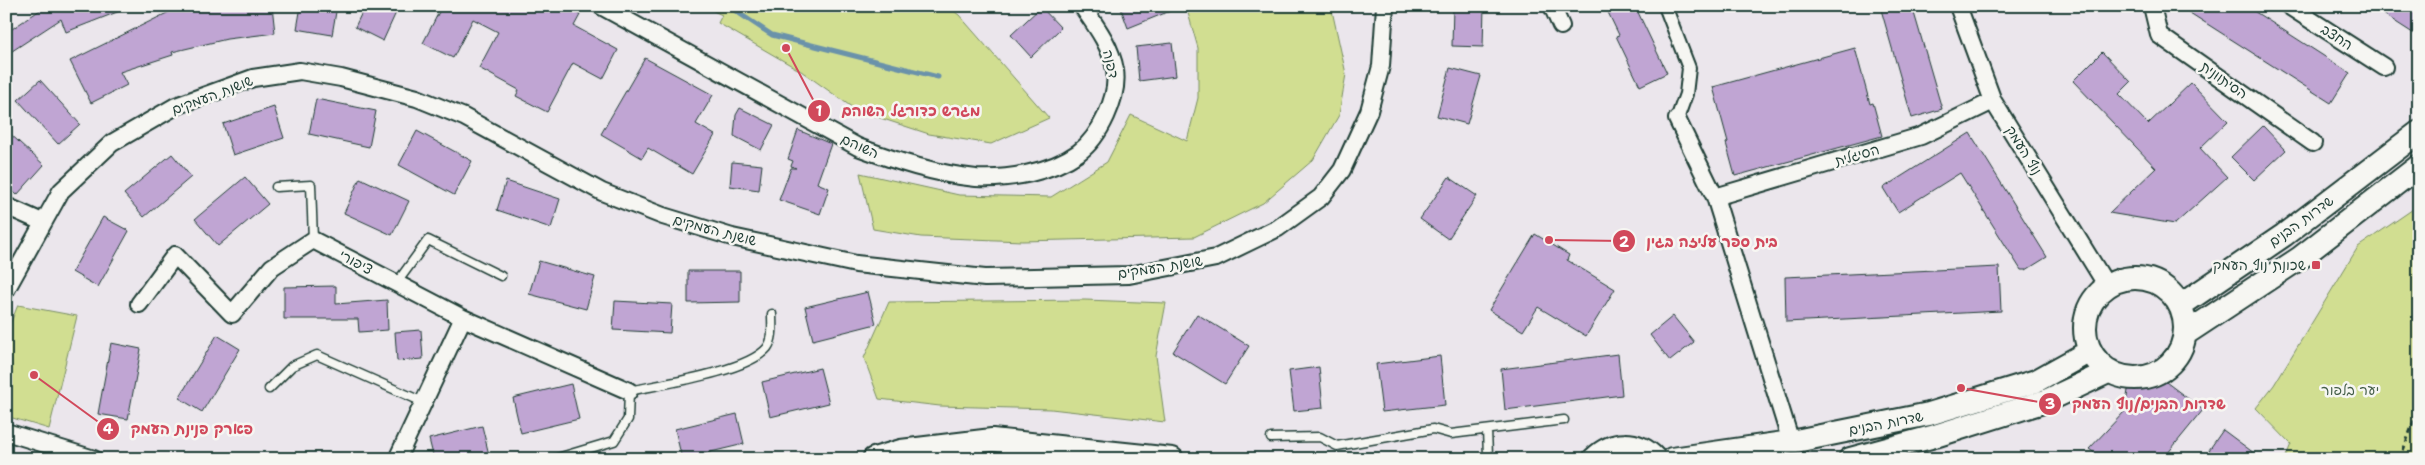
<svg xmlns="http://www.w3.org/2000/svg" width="2425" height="465" font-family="'Shantell Sans','Playpen Sans Hebrew',sans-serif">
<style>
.green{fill:#d1de91;stroke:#788e62}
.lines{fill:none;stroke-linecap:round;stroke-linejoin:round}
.stream{stroke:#6b92aa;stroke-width:5}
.building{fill:#c0a5d3;stroke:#1f3d34}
.service-casing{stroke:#1f3d34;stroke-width:11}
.pedestrian-casing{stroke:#1f3d34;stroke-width:16}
.minor-casing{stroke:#1f3d34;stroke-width:20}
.secondary-casing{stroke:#1f3d34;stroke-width:26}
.path{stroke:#1f3d34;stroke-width:3;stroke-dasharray:5 4;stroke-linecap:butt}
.service{stroke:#f6f6f2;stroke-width:8}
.pedestrian{stroke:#f6f6f2;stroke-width:12}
.minor{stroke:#f6f6f2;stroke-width:16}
.secondary{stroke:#f6f6f2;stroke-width:22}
.poi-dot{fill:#d1495b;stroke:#f6f6f2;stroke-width:2}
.labels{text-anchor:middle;stroke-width:5;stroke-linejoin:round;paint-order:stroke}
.street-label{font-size:14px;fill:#1f3d34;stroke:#f6f6f2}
.poi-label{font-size:14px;fill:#1f3d34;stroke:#f6f6f2;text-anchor:end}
.park-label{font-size:14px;fill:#435d47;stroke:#f6f6f2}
.leader{fill:none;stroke:#d1495b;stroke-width:2}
.callout-dot{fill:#d1495b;stroke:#f6f6f2;stroke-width:2}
.mark-label{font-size:15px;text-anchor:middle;font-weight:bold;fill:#fff}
.callout-label{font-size:15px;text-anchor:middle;font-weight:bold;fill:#d1495b;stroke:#f6f6f2;stroke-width:5;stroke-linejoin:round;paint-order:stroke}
</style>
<rect width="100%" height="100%" fill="#ebe6ec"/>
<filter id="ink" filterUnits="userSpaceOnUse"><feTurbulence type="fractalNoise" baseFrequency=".02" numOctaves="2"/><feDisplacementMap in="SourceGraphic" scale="10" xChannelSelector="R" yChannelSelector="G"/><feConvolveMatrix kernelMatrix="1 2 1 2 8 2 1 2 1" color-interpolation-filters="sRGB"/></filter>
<g filter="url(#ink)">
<!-- green -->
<path class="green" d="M703,6H947L959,15L1049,118L991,144L929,134L856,110L801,71L718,23L722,15Z
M1186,6H1331L1346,74L1339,115L1313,160L1263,203L1194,237L1022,241L921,237L873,229L860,173L959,195L1051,197L1107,162L1131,115L1187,141L1198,98V48Z
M2419,205V459H2285L2291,444L2256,408L2274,385L2358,247Z
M1085,300L1166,303L1156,356L1165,422L1051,409L940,406L879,399L864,358L889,302Z
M18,305L77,316L49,429L6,416V334Z"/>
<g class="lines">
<!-- stream -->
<path class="stream" d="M728,6L772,35L938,77"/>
</g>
<!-- building -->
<path class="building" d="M46,6H130V7L66,32L61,19L6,55V33Z
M190,6H272L275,33L227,39L172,52L173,55L120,72L127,85L91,103L70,61L173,10Z
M301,6H337L332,35L297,29Z
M365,6H399L383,41L355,27Z
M442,6H564L580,15L574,26L618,50L603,79L573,63L547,112L516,96L519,90L479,68L498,32L473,19L453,58L423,43Z
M1120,6H1180V7L1128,28Z
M1453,6H1484L1483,47L1452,46Z
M1605,6H1635L1667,73L1640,86L1616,36L1619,35Z
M1880,6H1912L1942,109L1912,118Z
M2179,6H2246L2350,73L2331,103Z
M2371,6H2419V37Z
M1041,7L1061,28L1031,57L1011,35Z
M1172,43L1176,76L1139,81L1136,47Z
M1855,48L1870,104L1873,103L1882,136L1735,176L1726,143L1728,142L1713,87Z
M2102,52L2131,82L2119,94L2148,124L2191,83L2228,121L2200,148L2227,177L2175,224L2109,213L2156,168L2073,81Z
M645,58L713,95L696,124L715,135L692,174L648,148L642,158L601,134Z
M1450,68L1481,76L1467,124L1437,116Z
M40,80L80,124L58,144L18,100Z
M316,99L376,111L369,147L309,134Z
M274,107L284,138L233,155L223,124Z
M740,108L774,125L761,150L734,136L736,115Z
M2263,126L2286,150L2254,180L2231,157Z
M6,130L44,165L17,195L6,185Z
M798,130L831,144L817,183L829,188L820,214L779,200L791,168H796L791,166L793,161L788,159Z
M417,131L472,161L454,195L399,165Z
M1970,133L2047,257L2026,270H2021L1960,173L1898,212L1883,188Z
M172,154L191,177L144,217L124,194Z
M732,162L762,165L759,190L730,186Z
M245,177L268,204L218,246L195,219Z
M1449,177L1477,196L1448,239L1420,219Z
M360,178L409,201L392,235L344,213Z
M506,181L560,199L551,228L497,210Z
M103,217L129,231L98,287L72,272Z
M1535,234L1569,255L1567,260L1615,289L1586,336L1538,307L1523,331L1489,310Z
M539,261L595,277L586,309L529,294Z
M1999,267L2001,311L1786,322L1785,277Z
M688,271H740V302L688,303Z
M336,286V304L387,300L388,330L359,332L358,319H284V287Z
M868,292L876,324L813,340L805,307Z
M615,301L672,304L670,333L613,330Z
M1197,314L1249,346L1225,384L1173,352Z
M1673,316L1694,342L1670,361L1650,335Z
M421,330L423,359L397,361L395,332Z
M217,335L240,349L202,412L179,398Z
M111,343L141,349L128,419L98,414Z
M1618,354L1622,395L1505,410L1501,369Z
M1440,356L1445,405L1382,412L1376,364Z
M1319,367L1323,408L1294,411L1289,371Z
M820,368L829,403L770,417L762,382Z
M2162,379L2203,410L2163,459H2103L2089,449L2125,411L2128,390Z
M571,384L579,419L521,433L513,398Z
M737,414L744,444L682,459L675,429Z
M482,426L490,459H434L429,439Z
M2223,430L2262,459H2220L2209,450Z"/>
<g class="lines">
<!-- service casing -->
<g class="service-casing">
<path id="service" d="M276,187L311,185L313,240
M396,284L428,240L501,276
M269,389L292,366L317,355L423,402
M1271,438L1320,437L1337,446L1433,429L1451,434L1564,420
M554,459L614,441L628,419L629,391C661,384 747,372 767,348C774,339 772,325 772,314
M1486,459L1488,455L1487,430"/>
</g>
<!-- pedestrian casing -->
<g class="pedestrian-casing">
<path id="pedestrian" d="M1665,6L1689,68L1686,94L1677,119"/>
</g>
<!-- minor casing -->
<g class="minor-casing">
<path id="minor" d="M601,6L858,147C896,161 935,174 976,178C1008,180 1051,172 1078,153C1100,137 1119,97 1115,70C1111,46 1096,26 1082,6
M1552,6L1561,26
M1958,6L1993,101L2107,286
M2152,6L2159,35L2313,143
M2289,6L2384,67
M1677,119L1715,197L1791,442
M1715,197L1921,136L1993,101
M6,206L42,222
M6,290L61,191L112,143L176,106L253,78L300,71L341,78L417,98L464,117L602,192L663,216L732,237L856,264L985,278L1129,275L1216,258L1278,228L1321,197L1342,170L1369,111L1381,66L1385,6
M139,304L175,255L232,314L272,267L313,240L463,318L629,391
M6,432L94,459
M397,459L463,318"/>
</g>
<!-- secondary casing -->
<g class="secondary-casing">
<path id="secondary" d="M2085 328a50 50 0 1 1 100 0a50 50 0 1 1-100 0Z
M2181,305L2284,235L2419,132
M2185,334L2300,258L2419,166
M874,459L901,451L992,440L1172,459
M1594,459C1612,441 1637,440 1655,459
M1672,459L1791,442L1929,414L2036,381L2090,351
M1850,459L1935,436L2046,401L2110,371"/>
</g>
<!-- path -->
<path class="path" d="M2400,459L2419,407"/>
<!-- service -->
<use href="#service" class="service"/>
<!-- pedestrian -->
<use href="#pedestrian" class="pedestrian"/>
<!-- minor -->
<use href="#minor" class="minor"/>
<!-- secondary -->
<use href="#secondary" class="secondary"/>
</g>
</g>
<!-- markers -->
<rect class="poi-dot" x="2311" y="260" width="10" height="10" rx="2.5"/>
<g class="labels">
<!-- street labels -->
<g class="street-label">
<text transform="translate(2337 37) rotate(33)" y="5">החצב</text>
<text transform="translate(1111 64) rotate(77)" y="5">דפנה</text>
<text transform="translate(2224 80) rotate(35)" y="5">הסיתוונית</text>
<text transform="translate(212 95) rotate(-21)" y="5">שושנת העמקים</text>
<text transform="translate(860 146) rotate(24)" y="5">השוהם</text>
<text transform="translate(2024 150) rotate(58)" y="5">נוף העמק</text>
<text transform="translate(1857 155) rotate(-16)" y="5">הסיגלית</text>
<text transform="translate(2301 221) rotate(-36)" y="5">שדרות הבנים</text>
<text transform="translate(715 230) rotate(15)" y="5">שושנת העמקים</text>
<text transform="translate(356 262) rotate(28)" y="5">ציפורי</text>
<text transform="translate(1160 267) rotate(-9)" y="5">שושנת העמקים</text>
<text transform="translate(1886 423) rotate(-11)" y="5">שדרות הבנים</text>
</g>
<!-- poi labels -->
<g class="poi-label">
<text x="2306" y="270">שכונת נוף העמק</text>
</g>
<!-- park labels -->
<g class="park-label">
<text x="2350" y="395">יער בלפור</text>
</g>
</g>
<!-- callouts -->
<path class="leader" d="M786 48L819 111M1549 240L1624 241M1961 388L2050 404M34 375L108 429"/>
<g class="callout-dot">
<circle cx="786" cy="48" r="5"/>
<circle cx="1549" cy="240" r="5"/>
<circle cx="1961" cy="388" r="5"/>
<circle cx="34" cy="375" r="5"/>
<circle cx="819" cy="111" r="12"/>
<circle cx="1624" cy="241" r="12"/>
<circle cx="2050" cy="404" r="12"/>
<circle cx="108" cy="429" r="12"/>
</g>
<g class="mark-label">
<text x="819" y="116">1</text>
<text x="1624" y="247">2</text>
<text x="2050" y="409">3</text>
<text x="108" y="434">4</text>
</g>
<g class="callout-label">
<text x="911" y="116">מגרש כדורגל השוהם</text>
<text x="1712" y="247">בית ספר עליזה בגין</text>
<text x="2149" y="409">שדרות הבנים/נוף העמק</text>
<text x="192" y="434">פארק פנינת העמק</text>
</g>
<!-- margin -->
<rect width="2425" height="465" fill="none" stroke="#f6f6f2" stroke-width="25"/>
<rect x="12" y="12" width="2400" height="440" fill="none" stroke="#1f3d34" stroke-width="2" filter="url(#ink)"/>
</svg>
